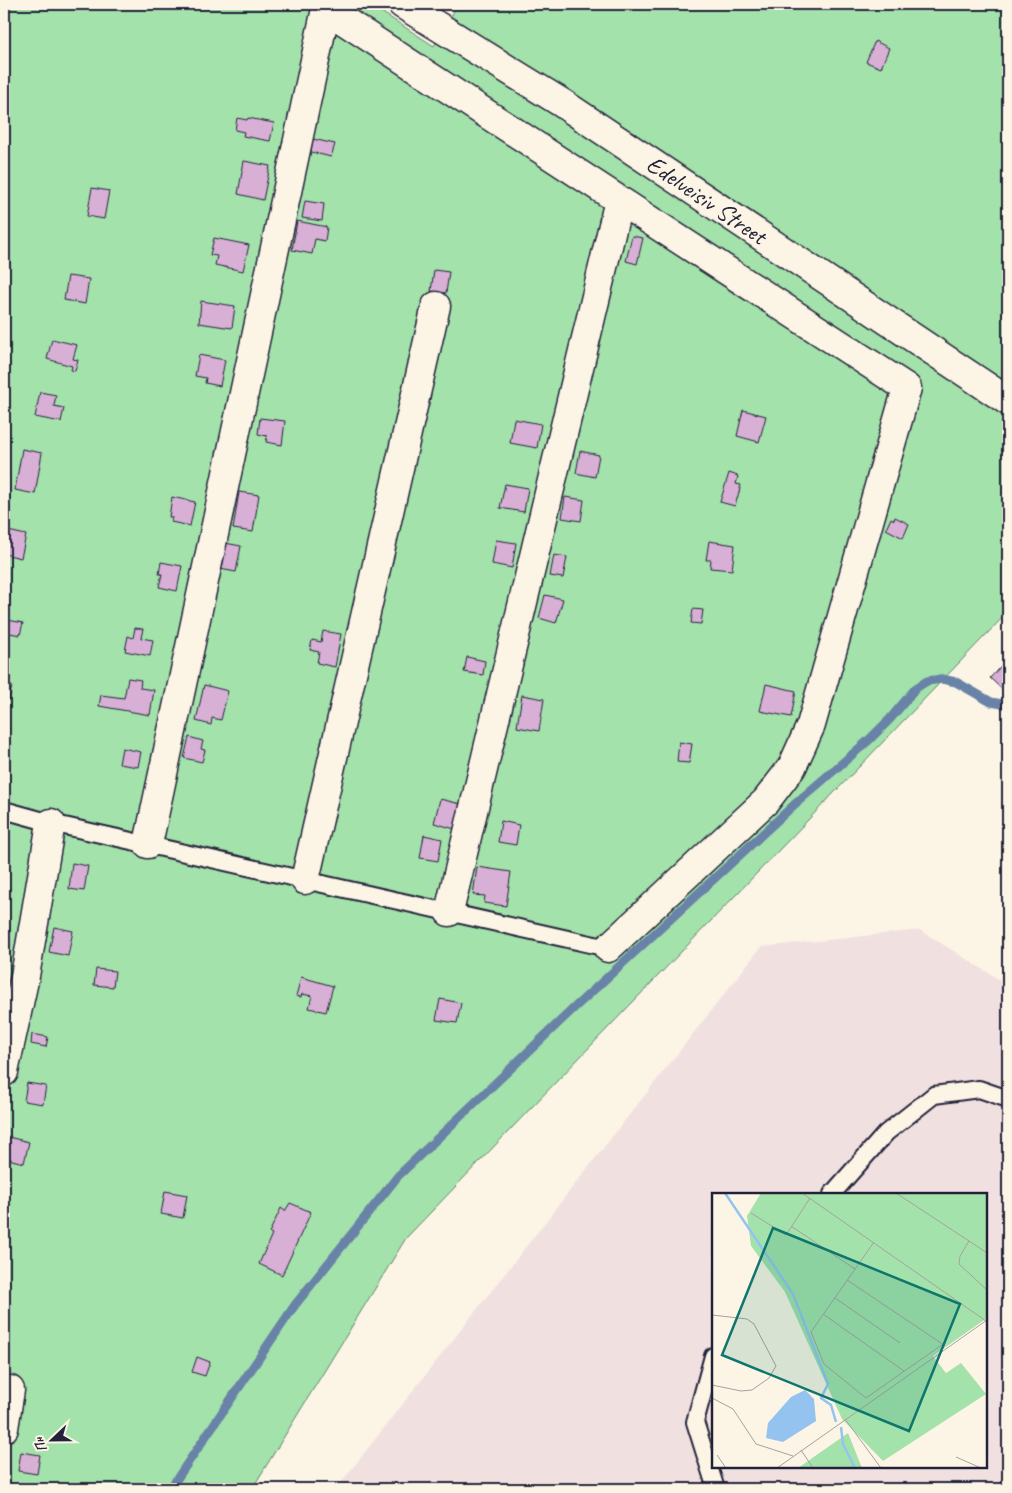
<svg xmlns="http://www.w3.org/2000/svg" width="1012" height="1493" font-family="Caveat,sans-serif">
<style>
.built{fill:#f1e0e0;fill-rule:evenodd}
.green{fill:#a3e2aa;stroke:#628272}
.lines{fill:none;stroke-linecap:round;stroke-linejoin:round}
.stream{stroke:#6783a7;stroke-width:9}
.building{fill:#d8afd5;stroke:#22223b}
.service-casing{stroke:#22223b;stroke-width:20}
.minor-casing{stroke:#22223b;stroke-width:31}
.service{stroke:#fcf5e5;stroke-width:16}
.minor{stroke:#fcf5e5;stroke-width:28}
.labels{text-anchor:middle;stroke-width:4;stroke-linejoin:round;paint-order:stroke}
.street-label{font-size:25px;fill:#22223b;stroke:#fcf5e5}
.inset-river{fill:none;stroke:#95c3ef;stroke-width:2.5}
.inset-road{fill:none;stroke:#a5a1a1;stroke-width:1}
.view{fill:#0f766e;fill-opacity:0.15;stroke:#0f766e;stroke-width:2.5}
.inset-edge{fill:none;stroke:#22223b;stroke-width:2.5}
</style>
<rect width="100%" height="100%" fill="#fcf5e5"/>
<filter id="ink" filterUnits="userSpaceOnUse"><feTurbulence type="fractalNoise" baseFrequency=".02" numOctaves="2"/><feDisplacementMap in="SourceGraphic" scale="10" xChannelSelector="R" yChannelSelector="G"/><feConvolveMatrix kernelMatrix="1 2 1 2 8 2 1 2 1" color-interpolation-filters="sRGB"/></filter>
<g filter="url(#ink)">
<!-- built -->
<path class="built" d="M920,930L1008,985V1489H336L761,947ZM713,1194H986V1467H713Z"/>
<!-- green -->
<path class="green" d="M4,4H369L434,46L458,4H1008V612L406,1238L252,1489H4Z"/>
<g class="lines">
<!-- stream -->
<path class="stream" d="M170,1489L295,1305L398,1176L574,1008L795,804L869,740L890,719L916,688L927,681L942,679L956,682L991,702L1008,705"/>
</g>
<!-- building -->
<path class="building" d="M875,41L889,48L881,68L866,62Z
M237,118L247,120L248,118L274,123L270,141L243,136L244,132L235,130Z
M313,139L335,144L331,157L311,152Z
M244,161L270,166L263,200L238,194Z
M92,188L109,191L104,219L87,216Z
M305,201L324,204L322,221L302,218Z
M297,221L327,227L325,241L315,239L312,254L292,250Z
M632,236L643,238L637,264L626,261Z
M214,238L249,245L243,271L215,265L217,256L210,255Z
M434,270L449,272L446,293L431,291Z
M68,276L89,279L85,304L64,300Z
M201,301L235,306L232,328L199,323Z
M52,339L77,345L73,359L78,360L75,371L71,370L72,366L47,359Z
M199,355L225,360L220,386L205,383L206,378L195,376Z
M40,392L56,395L54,406L64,408L61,422L35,417Z
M743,410L766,416L759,442L737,436Z
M260,418L285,421L282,445L266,442L267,436L258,434Z
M514,419L541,424L537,448L510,443Z
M22,449L42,453L35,494L15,490Z
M580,451L599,455L595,477L576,473Z
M729,473L738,476L736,484L741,485L735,506L720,502Z
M505,484L528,488L524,512L500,508Z
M239,492L259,495L253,532L233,529Z
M172,497L195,502L190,526L171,522L172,517H169Z
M565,497L584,500L581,521L562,518Z
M895,517L909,524L903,538L886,529L891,518L894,520Z
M8,531L26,535L21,558L4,554Z
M496,540L516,543L512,568L492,564Z
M709,541L735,545L732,570L710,568L711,560H706Z
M225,543L241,546L236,572L220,569Z
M554,555L567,557L563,578L550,576Z
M161,562L182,566L177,591L159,587L162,574H159Z
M4,594L10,595L7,613H4Z
M545,595L563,599L556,623L539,618Z
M693,609L703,610L701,624L691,623Z
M8,620L23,623L20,635L5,632Z
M135,628L143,629L141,638L153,640L150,656L125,651L128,636L133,638Z
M323,631L341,634L335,667L317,663L319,652L310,650L312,640L321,642Z
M467,657L485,661L483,675L464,672Z
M1008,658V695L990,678Z
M128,678L141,680L140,688L154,690L150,715L99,706L101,695L124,698Z
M4,684L12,686L9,700L4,699Z
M766,684L796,691L791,717L760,711Z
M204,685L228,691L221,720L212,718L211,725L196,721Z
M522,695L544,699L539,731L517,727Z
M189,737L203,741L201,749L205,750L202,762L184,758Z
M679,742L692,744L689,763L677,762Z
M122,748L141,752L138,767L119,764Z
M440,799L461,804L455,829L434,823Z
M501,821L519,825L516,845L498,842Z
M424,835L442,839L438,861L420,858Z
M72,863L88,866L84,891L69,889Z
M477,867L511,872L506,906L484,903L485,896L473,895Z
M54,927L73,931L68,956L49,952Z
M96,969L115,971L113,987L94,985Z
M301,977L333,986L326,1012L309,1008L312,996L302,994L301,997L296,996Z
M440,999L461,1003L457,1023L436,1020Z
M32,1034L48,1037L46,1047L31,1044Z
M27,1083L46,1086L43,1104L24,1101Z
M4,1136L29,1142L24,1163L4,1158Z
M165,1191L187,1195L183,1218L161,1214Z
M290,1203L311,1212L282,1275L259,1264L272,1234L269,1233L281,1208L285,1211Z
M4,1204L9,1205L5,1224H4Z
M197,1357L210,1362L205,1376L192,1372Z
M21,1452L40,1455L37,1474L18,1471Z"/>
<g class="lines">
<!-- service casing -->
<g class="service-casing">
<path id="service" d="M4,810L51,823L608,948
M832,1194L886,1133L934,1095L979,1089L1008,1099
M713,1356L695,1422L716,1489"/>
</g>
<!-- minor casing -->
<g class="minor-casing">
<path id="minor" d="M402,4L562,103L1008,401
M326,9L907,388L811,725L792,767L766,801L608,948
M148,844L327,4
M305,880L436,306
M449,912L619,200
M4,1072L25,976L51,823
M4,1389L10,1390L4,1428"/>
</g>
<!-- service -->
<use href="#service" class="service"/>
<!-- minor -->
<use href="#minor" class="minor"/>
</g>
</g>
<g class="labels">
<!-- street labels -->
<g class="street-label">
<text transform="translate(707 199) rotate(34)" y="9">Edelveisiv Street</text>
</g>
</g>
<!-- overview -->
<g transform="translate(712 1193)">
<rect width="275" height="275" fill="#fcf5e5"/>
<path d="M49,0H275V125L221,163L234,180L249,170L274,201L171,268L130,226L73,99L39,53L35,23ZM136,240L150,275H86Z" fill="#a3e2aa"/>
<path d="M93,197L102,206L104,228L71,249L54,245L56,230L79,204Z" fill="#95c3ef"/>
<path class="inset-river" d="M13,0L81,101L116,191L109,205L119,212L124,229M129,234L131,251L143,275"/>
<path class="inset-road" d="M90,0L274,128M184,0L257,48L248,63L247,71L275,97M39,20L74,42L98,5M79,33L143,76M257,48L275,60M162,49L99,139L112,171L154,205L231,151M135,87L232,152M123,105L188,150M111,121L192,178M0,122L35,126L42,131L64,173L57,185L40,197L29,198L0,192M0,205L21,216L44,251L81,263M133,226L169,275M89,257L101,275M5,262L14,275M244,264L269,275M65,275L275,127"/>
<path class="view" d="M61,35L248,111L197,238L10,162Z"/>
<rect width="275" height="275" class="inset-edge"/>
</g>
<!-- margin -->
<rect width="1012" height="1493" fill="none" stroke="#fcf5e5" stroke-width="20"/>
<rect x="10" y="10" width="992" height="1473" fill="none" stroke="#22223b" stroke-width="2" filter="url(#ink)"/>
<!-- north arrow -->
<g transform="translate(52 1440) rotate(248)" stroke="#fcf5e5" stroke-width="4" paint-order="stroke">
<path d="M0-4L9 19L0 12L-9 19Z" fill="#22223b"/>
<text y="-8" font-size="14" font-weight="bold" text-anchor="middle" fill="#22223b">Пн</text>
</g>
</svg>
